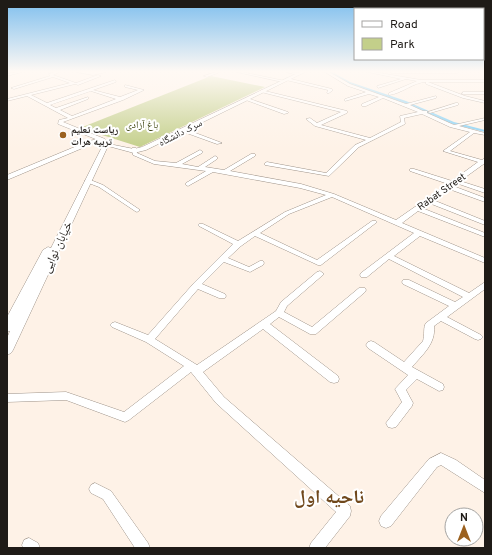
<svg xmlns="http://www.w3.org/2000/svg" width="492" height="555" font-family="Overpass,'Noto Naskh Arabic',sans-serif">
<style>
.green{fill:#c3cf8a}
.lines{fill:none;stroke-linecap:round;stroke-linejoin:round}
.canal{fill:#83d0f6;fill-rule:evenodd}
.minor-casing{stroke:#9f948a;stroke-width:1}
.tertiary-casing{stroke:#9f948a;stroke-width:1}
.minor{fill:#fff;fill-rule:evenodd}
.tertiary{fill:#fff;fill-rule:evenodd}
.poi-dot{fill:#9b611f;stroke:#fff;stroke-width:1.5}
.labels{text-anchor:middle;stroke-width:4;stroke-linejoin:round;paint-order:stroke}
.far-park-label{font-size:10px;fill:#3e4511;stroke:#fff}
.far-poi-label{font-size:10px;font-weight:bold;fill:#1f1b17;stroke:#fff;text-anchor:start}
.far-street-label{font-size:10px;fill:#1f1b17;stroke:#fff}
.street-label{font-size:12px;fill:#1f1b17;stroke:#fff}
.near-district-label{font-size:19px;font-weight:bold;fill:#70481c;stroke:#fff}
</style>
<rect width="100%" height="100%" fill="#fef2e7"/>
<!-- green -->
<path class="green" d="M211,76L265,87L140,147L80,128Z"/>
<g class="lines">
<!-- canal -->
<path class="canal" d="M329,72H332L350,82L406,101L454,122L485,130V132L452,124L404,103L348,84Z"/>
<!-- minor casing -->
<g class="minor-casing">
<path id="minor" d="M17,72H22L7,76V74Z
M55,72H59L53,75L76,83L98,75L101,76L78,85L75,84L31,95L47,103L115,80L116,82L93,90L120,97L138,90L125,87V85L144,90L123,100L63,122L105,139L106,140L103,142L58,124L59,120L68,118L27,96L7,101V99L70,83L53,77L14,89L11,88L50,76L49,74ZM91,91L116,99L72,116L60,110L88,99V97L56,108L50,105Z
M76,72H106L93,75Z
M216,72H220L207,77L204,76Z
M237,72H242L285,81L283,82Z
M286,72H291L300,74L298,75Z
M325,72H329L350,84L406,104L436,96V98L410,105L423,111H427V113L454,125L485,118V120L459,126L485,133V135L474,133L450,151L482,160L485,158V163L460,181L485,189V193L456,183L453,186L485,198V202L449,189L433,200L485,221V225L429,203L422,208L485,233V237L418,211L402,223L485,258V263L420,236L394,256L469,293L485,282V289L447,317L481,335L483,337L481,339L478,340L475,339L441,321L434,326C436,344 422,355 412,367L443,384L444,387L443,390L439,391L417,379L406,390L413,403L412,406L396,427L392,428L388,427L386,423L402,402L395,389L408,375L368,348L366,345L368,342L371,341L374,342L404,362L423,341C425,335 423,327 426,323L449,306L403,284L402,282L403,280H409L455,302L463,297L389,259L367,277H361L360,275L361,273L414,233L332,197L289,214L260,233L317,260L372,221H376L377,222L321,265H318L255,236L241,246L228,258L249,267L260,261H263L264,263L263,265L250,272L224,262L202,284L225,294L226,296L225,298H219L198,289L155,339L197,365L276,311L281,302L317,272L320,271L324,274L287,306L284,312L312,327L359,288H365L366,290L365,292L316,334H310L279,317L270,324L338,376L339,379L338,382L334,383L330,382L263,329L203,372L224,397L350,506L351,511L350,516L325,548H309L311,543L336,512L216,403L191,372L129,420L125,422L66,400L7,402V394L66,392L124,412L184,366L146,342L112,327L110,325L112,323L115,322L148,335L194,283L233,244L199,226L198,225L199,224H203L238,241L285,212L326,195L300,188L213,172L188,186L186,185V183L206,171L154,164L133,155L132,148H136L137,153L155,161L176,163L200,150L203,152L202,153L182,164L198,167L215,156L217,157V159L205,167L224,170L251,154H255V156L230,171L301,184L334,194L396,220L448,184L410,171V169H414L452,181L478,162L443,151L470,132L450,127L422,114L404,118L405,124L359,147L329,176L265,165V163L267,162L326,173L355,145L366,140L315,126L306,119L310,118L317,123L341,112L261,92V90L347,111V113L321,125L370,138L401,122L400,116L418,112L383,98L366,106H362V104L379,97L369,94L345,101V99L366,92L348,86Z
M368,72H374L421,80H485V82H428L465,96L485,101V103L463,98L426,84V82C414,82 401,94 389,95V93L417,81L406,79L378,88L377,86L401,79Z
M390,72H459L457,73H392Z
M287,78L332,89L333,90L329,93H327L328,90L286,80Z
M463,92H485V94H462Z
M247,98L288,112V113L284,114L246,100L245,99Z
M456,103H458V105L430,113L428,112Z
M181,129H185L222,143L217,144L181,131Z
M88,179L103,185L140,210L137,212L135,211L99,187L86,182L85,181Z
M441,453L456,460L485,480V493L441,465L437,467L391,526L386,528L381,526L379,521L381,516L429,459Z
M95,483L111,491L148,543L150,548H135L103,499L91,493L89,489L91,485Z
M29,538L38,543L40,548H23L22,545L24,540Z"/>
</g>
<!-- tertiary casing -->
<g class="tertiary-casing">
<path id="tertiary" d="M300,72H305L146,150L134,153L108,146L13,350L11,353L7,355V338L10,331L7,332V317L43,250L48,247L51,248L104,143L134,149L142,147Z
M99,139L102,141L101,142L92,144L7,180V175L89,141Z"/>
</g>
<!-- minor -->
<use href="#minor" class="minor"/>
<!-- tertiary -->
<use href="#tertiary" class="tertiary"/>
</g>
<!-- sky -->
<linearGradient id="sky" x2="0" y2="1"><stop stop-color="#7fbfee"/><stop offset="0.48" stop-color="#fff9f4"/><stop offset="1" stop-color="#fff9f4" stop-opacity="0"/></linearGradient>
<rect width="492" height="149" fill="url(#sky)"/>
<!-- markers -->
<circle class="poi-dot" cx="63" cy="135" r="4"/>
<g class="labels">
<!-- far-park labels -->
<g class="far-park-label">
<text x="142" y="128">باغ آزادی</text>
</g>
<!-- far-poi labels -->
<g class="far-poi-label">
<text x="71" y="133">ریاست تعلیم<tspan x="71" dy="12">تربیه هرات</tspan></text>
</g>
<!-- far-street labels -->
<g class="far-street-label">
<text transform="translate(180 132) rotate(-27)" y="4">سرک دانشگاه</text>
<text transform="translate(441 191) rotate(-35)" y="4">Rabat Street</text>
</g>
<!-- street labels -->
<g class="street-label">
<text transform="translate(57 247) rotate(-65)" y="4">خیابان نوایی</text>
</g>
<!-- near-district labels -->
<g class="near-district-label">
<text x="329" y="503">ناحیه اول</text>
</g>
</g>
<!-- border -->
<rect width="492" height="555" fill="none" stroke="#1f1b17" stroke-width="16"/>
<!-- legend -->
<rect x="354" y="8" width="130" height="52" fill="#ffffff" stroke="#a5a4a2"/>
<rect x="362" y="21" width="20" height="6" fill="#ffffff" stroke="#a5a4a2"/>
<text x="390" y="28" font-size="12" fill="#1f1b17">Road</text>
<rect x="362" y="38" width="20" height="12" fill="#c3cf8a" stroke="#a5a4a2"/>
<text x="390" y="48" font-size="12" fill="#1f1b17">Park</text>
<!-- north arrow -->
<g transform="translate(464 527)"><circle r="19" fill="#ffffff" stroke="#a5a4a2"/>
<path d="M0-3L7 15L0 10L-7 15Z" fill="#9b611f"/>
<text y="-6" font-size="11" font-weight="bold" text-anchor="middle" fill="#1f1b17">N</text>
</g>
</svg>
